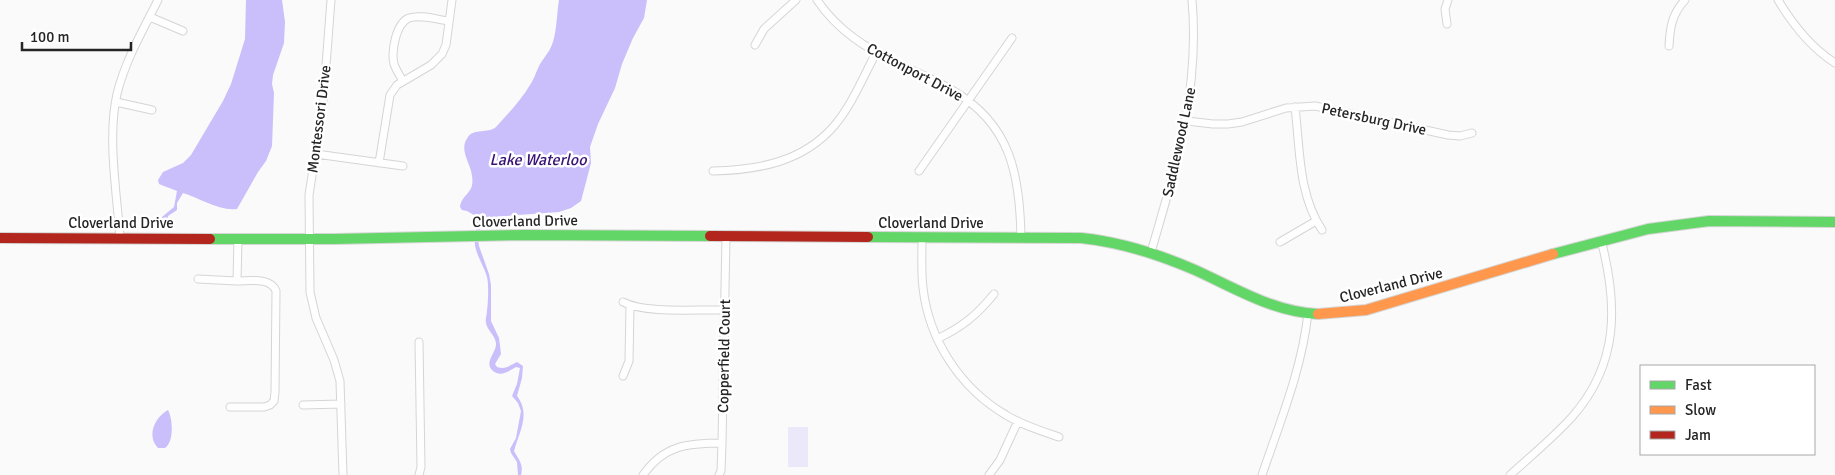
<svg xmlns="http://www.w3.org/2000/svg" width="1835" height="475" font-family="Signika,sans-serif">
<style>
.green{fill:#eae8f9}
.water{fill:#cabefb}
.lines{fill:none;stroke-linecap:round;stroke-linejoin:round}
.street-casing{stroke:#d5d6d4;stroke-width:9}
.fast-casing{stroke:#d5d6d4;stroke-width:12}
.slow-casing{stroke:#d5d6d4;stroke-width:12}
.jam-casing{stroke:#d5d6d4;stroke-width:12}
.street{stroke:#fefefe;stroke-width:7}
.fast{stroke:#63d668;stroke-width:10}
.slow{stroke:#ff974d;stroke-width:10}
.jam{stroke:#b3261e;stroke-width:10}
.labels{text-anchor:middle;stroke-width:5;stroke-linejoin:round;paint-order:stroke}
.street-label{font-size:15px;fill:#242524;stroke:#fff}
.water-label{font-size:16px;font-style:italic;fill:#381175;stroke:#fff}
</style>
<rect width="100%" height="100%" fill="#f9faf9"/>
<!-- green -->
<path class="green" d="M788,427H808V467H788Z"/>
<!-- water -->
<path class="water" d="M246,0H282L285,22L284,43L273,75L272,84L274,93L272,146L266,161L258,172L237,209C218,211 200,198 183,193L177,203V210L168,216L167,223L161,224L162,217L174,207L177,191L159,184L158,180L163,172L183,163L191,155L223,101L231,84L245,39Z
M559,0H647L644,18L633,38L622,64L615,88L598,124L590,147L591,163L581,201L571,208L559,212L492,217L481,226L478,239L479,246L489,274L491,285V321L499,338L501,354L495,364L497,367C506,370 510,365 517,362L523,366L522,378L517,396C531,414 519,432 514,451C518,459 524,464 521,475H518L517,462L511,453L510,449L516,438L521,411L518,403L512,396L517,384L520,368L516,367C509,371 500,378 492,370C484,362 497,352 496,343C495,335 487,330 486,323C485,319 487,315 487,311C488,304 489,285 487,277C484,266 477,257 475,245C474,236 478,233 474,223L479,218L467,211L462,210L460,207C462,193 475,194 472,176C471,163 458,150 468,137C474,128 488,134 496,127C508,114 521,100 530,85C535,78 537,68 542,61C547,54 552,48 554,38C557,26 557,12 559,0Z
M168,410C173,419 174,442 165,448H158C146,436 155,417 168,410Z"/>
<g class="lines">
<!-- street casing -->
<g class="street-casing">
<path id="street" d="M331,0L323,105L309,195L310,292L316,318L334,360L340,381L343,475
M817,0C838,31 867,49 901,65C918,73 936,80 952,90C1011,124 1020,175 1021,238
M1778,0C1793,25 1810,47 1835,63
M150,17L183,31
M1447,24L1445,9L1448,0
M755,45L764,29L796,0
M1669,46C1670,27 1672,14 1685,0
M403,81C400,76 396,70 394,64C391,51 396,23 409,18C421,14 438,20 449,21
M116,102L152,110
M1295,107C1300,148 1298,194 1322,230
M1187,121L1213,124H1228L1242,122L1286,108L1315,106L1448,135L1460,136L1472,133
M316,154L403,166
M379,163L390,95L397,85L431,65L442,54L446,45L452,0
M713,171C758,170 803,162 834,126C852,105 863,77 876,53
M919,171L1012,38
M120,238C117,194 107,137 117,94C125,61 143,30 158,0
M922,238C922,254 921,271 923,288C929,340 960,388 1006,415C1022,425 1041,431 1059,437
M1280,242L1316,221
M1151,252C1176,167 1200,89 1192,0
M198,279L237,281
M623,302C646,314 698,309 724,310
M937,339C962,327 976,316 994,294
M623,376L629,361L630,306
M303,405L341,404
M230,407H264L270,405L274,401L275,392L276,291C271,277 250,281 237,281L238,238
M419,475L421,467L419,342
M643,475C664,445 688,443 722,443
M719,475L721,471L722,443L726,237
M989,475L1000,460L1018,421
M1262,475C1280,422 1302,369 1308,313
M1510,475C1531,456 1553,438 1572,417C1619,364 1618,305 1601,240"/>
</g>
<!-- fast casing -->
<g class="fast-casing">
<path id="fast" d="M868,237L1081,238C1121,242 1158,254 1195,270C1235,288 1273,312 1318,314
M210,239H334L524,235L710,236
M1553,254L1648,229L1709,221L1835,222"/>
</g>
<!-- slow casing -->
<g class="slow-casing">
<path id="slow" d="M1318,314L1366,310L1553,254"/>
</g>
<!-- jam casing -->
<g class="jam-casing">
<path id="jam" d="M710,236L868,237
M0,238L210,239"/>
</g>
<!-- street -->
<use href="#street" class="street"/>
<!-- fast -->
<use href="#fast" class="fast"/>
<!-- slow -->
<use href="#slow" class="slow"/>
<!-- jam -->
<use href="#jam" class="jam"/>
</g>
<g class="labels">
<!-- street labels -->
<g class="street-label">
<text transform="translate(915 72) rotate(28)" y="5">Cottonport Drive</text>
<text transform="translate(319 119) rotate(-83)" y="5">Montessori Drive</text>
<text transform="translate(1374 119) rotate(12)" y="5">Petersburg Drive</text>
<text transform="translate(1179 142) rotate(-78)" y="5">Saddlewood Lane</text>
<text transform="translate(525 221) rotate(-1)" y="5">Cloverland Drive</text>
<text x="121" y="228">Cloverland Drive</text>
<text x="931" y="228">Cloverland Drive</text>
<text transform="translate(1391 285) rotate(-14)" y="5">Cloverland Drive</text>
<text transform="translate(724 356) rotate(-89)" y="5">Copperfield Court</text>
</g>
<!-- water labels -->
<g class="water-label">
<text x="538" y="165">Lake Waterloo</text>
</g>
</g>
<!-- legend -->
<rect x="1640" y="365" width="175" height="90" fill="#ffffff" stroke="#a7a8a7"/>
<rect x="1650" y="381" width="25" height="8" fill="#63d668" stroke="#a7a8a7"/>
<text x="1685" y="390" font-size="15" fill="#242524">Fast</text>
<rect x="1650" y="406" width="25" height="8" fill="#ff974d" stroke="#a7a8a7"/>
<text x="1685" y="415" font-size="15" fill="#242524">Slow</text>
<rect x="1650" y="431" width="25" height="8" fill="#b3261e" stroke="#a7a8a7"/>
<text x="1685" y="440" font-size="15" fill="#242524">Jam</text>
<!-- scale -->
<path d="M22 42v8h109v-8" fill="none" stroke="#242524" stroke-width="2.5"/>
<text x="30" y="42" font-size="15" fill="#242524" stroke="#ffffff" stroke-width="4" paint-order="stroke">100 m</text>
</svg>
